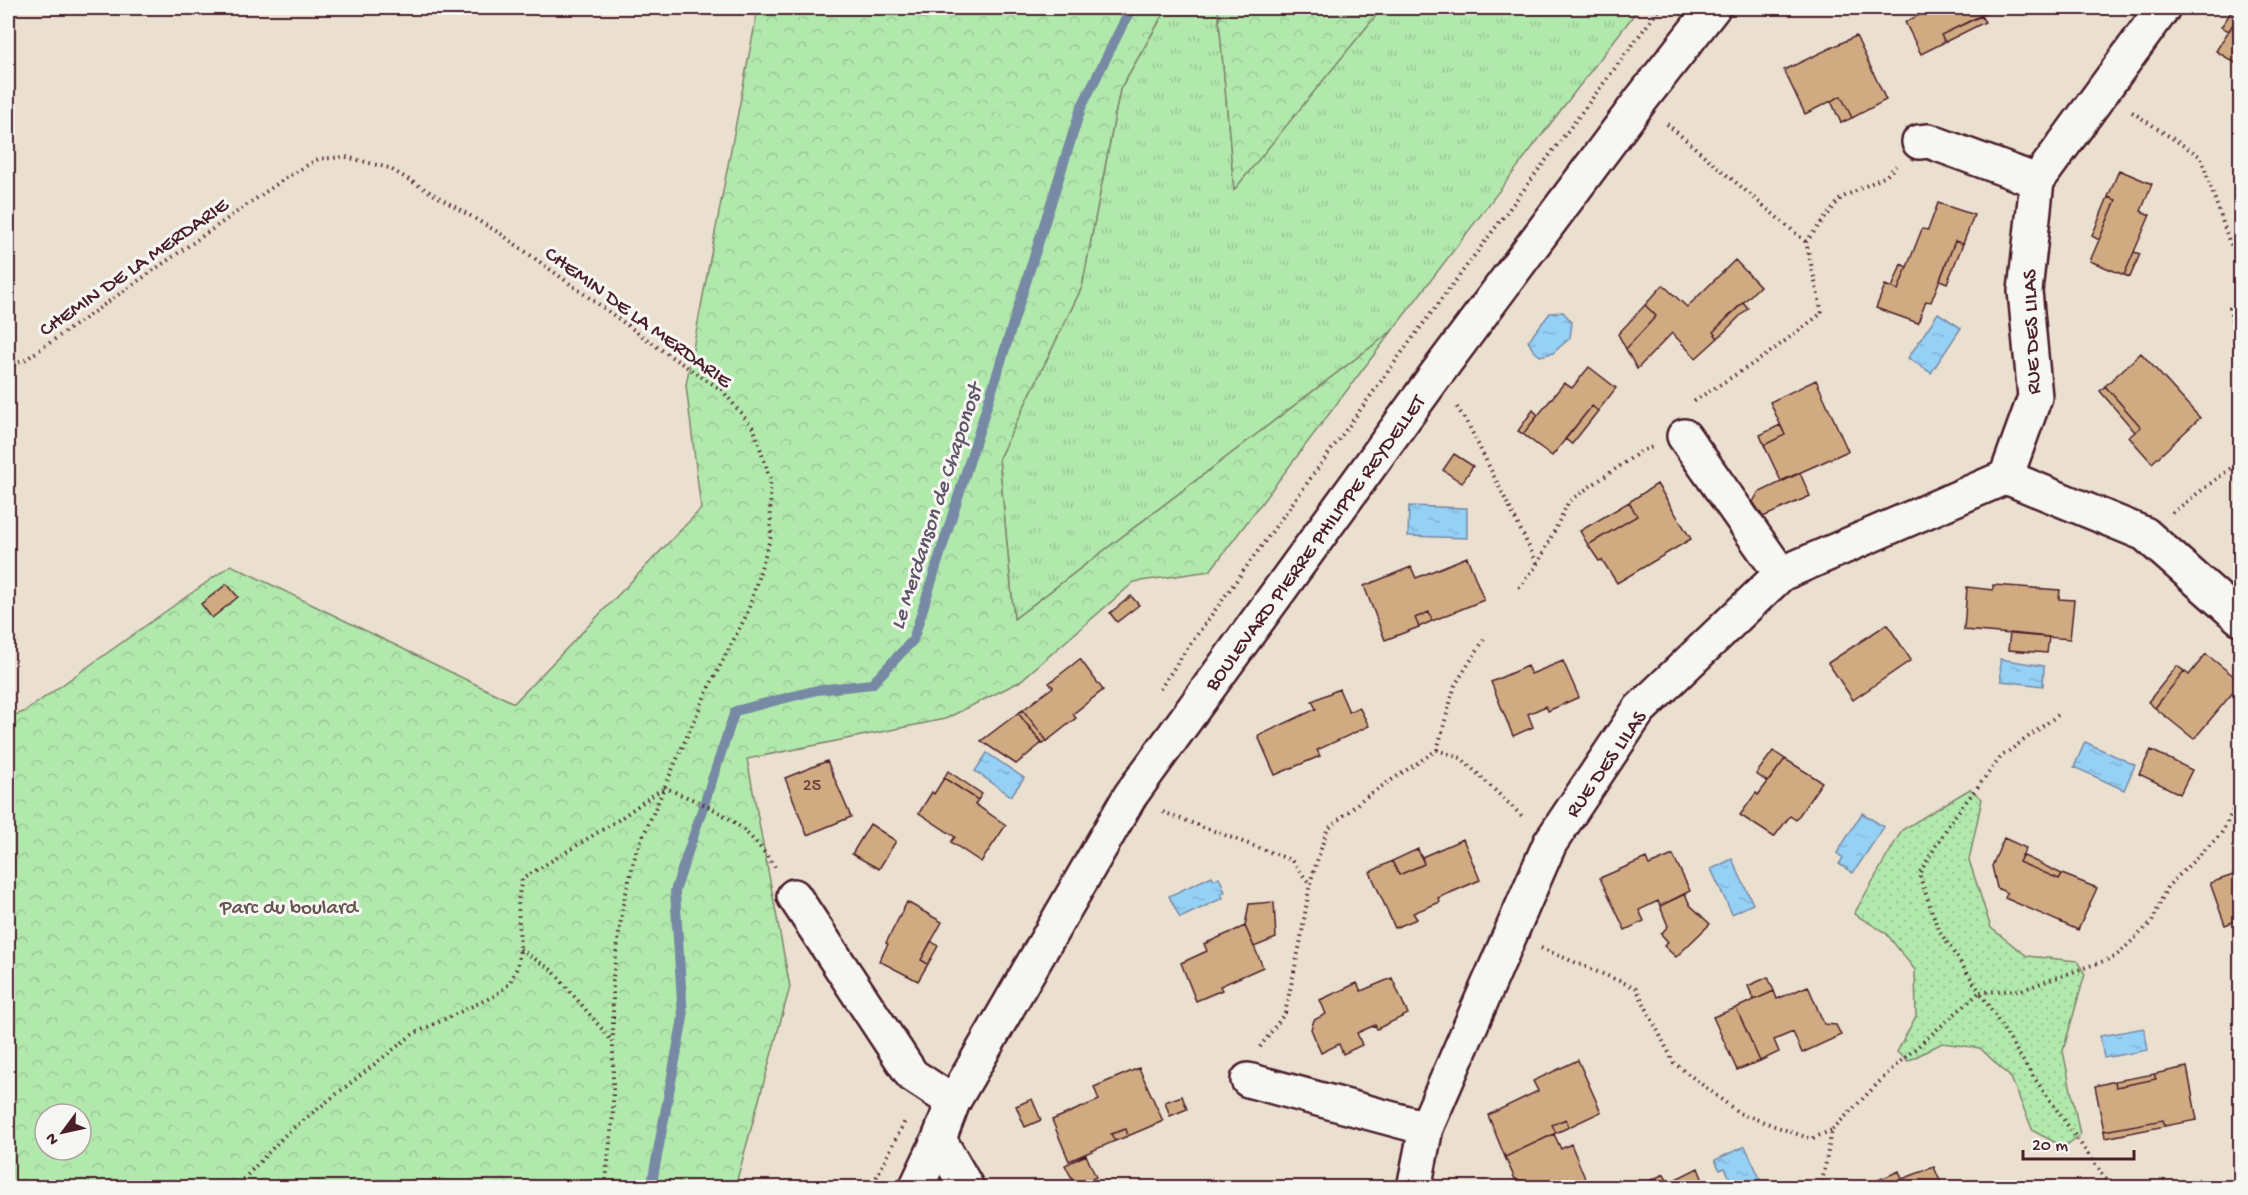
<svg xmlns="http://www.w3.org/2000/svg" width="2248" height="1195" font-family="'Gochi Hand',sans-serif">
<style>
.grass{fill:url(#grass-tufts);stroke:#7e846c;stroke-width:1.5}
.forest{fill:url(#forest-crowns);stroke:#7e846c;stroke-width:1.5;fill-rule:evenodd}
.park{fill:url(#park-dots);stroke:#7e846c;stroke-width:1.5}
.water{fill:url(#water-ripples);stroke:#7789a4;stroke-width:1.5}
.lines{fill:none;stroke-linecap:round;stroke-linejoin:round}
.stream{stroke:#7789a4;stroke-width:10}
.building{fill:#d0ab82;stroke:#4a1f2b;stroke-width:1.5}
.minor-casing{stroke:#4a1f2b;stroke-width:38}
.secondary-casing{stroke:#4a1f2b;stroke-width:38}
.path{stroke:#4a1f2b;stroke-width:4;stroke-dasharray:1.5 4.5;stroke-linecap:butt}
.minor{stroke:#f6f6f2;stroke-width:33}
.secondary{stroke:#f6f6f2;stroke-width:33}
.labels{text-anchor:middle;stroke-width:6;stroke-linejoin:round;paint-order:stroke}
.number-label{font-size:18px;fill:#6c4241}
.street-label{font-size:21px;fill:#4a1f2b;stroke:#f6f6f2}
.park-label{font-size:21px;fill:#64524b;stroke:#f6f6f2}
.water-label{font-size:22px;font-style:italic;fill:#605468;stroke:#f6f6f2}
</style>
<defs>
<pattern id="grass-tufts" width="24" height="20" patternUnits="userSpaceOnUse" patternTransform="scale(1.5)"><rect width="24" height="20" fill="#b1e9ac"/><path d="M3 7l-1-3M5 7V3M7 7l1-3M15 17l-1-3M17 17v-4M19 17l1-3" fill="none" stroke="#9ac794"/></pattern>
<pattern id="forest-crowns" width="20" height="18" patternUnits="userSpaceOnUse" patternTransform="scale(1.5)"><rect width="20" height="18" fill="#b1e9ac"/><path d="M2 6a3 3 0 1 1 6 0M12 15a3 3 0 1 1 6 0" fill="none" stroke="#9ac794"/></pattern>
<pattern id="park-dots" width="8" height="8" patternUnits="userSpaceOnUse" patternTransform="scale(1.5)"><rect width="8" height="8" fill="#b1e9ac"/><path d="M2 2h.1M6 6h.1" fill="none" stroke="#9ac794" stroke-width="1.8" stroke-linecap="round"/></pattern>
<pattern id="water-ripples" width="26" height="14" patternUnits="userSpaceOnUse" patternTransform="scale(1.5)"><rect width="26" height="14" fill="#95d0f5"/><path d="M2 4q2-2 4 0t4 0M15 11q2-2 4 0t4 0" fill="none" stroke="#82b2d2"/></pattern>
</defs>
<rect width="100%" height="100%" fill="#ebe0d0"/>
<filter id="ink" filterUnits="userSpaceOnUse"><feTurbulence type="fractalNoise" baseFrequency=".0167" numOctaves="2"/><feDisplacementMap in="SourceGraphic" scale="12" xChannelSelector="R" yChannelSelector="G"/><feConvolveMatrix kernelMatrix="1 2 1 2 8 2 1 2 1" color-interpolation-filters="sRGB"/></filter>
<g filter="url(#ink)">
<!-- grass -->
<path class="grass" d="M1167,8H1218L1234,189L1382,8H1639L1392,331L1014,619L999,458L1082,287L1120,89Z"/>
<!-- forest -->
<path class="forest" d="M758,8H1167L1120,89L1082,287L999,458L1014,619L1392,331L1210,571L1134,582L1019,682L945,719L747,759L790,987L735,1187H8V717L24,712L231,565L514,703L701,509L686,385ZM45,1114H81V1150H45Z
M1218,8H1382L1234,190Z"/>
<!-- park -->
<path class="park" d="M1970,789L1982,799L1969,860L1991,928L2027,956L2077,961L2085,974L2063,1051L2080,1135L2064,1147L2033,1131L2011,1078L1980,1048L1942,1043L1908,1061L1897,1052L1916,1016L1915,970L1886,933L1854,914L1902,830Z"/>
<!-- water -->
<path class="water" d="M1563,312L1572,322L1570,338L1553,353L1540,356L1533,350L1528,341L1550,313Z
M1938,313L1961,328L1931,373L1908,358Z
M1409,506L1467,508V538L1408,536Z
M2000,659L2044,666L2043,686L2001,681Z
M2085,742L2135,765L2124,790L2074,767Z
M987,753L1024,778L1011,796L975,771Z
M1862,813L1884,827L1853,873L1839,864L1843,858L1837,853Z
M1732,859L1753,904L1732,914L1711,869Z
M1212,876L1214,880L1219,877L1225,892L1221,894L1223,898L1180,918L1169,896Z
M2144,1028L2148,1050L2104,1058L2100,1036Z
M1745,1146L1764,1187H1734L1725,1168L1720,1170L1715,1160Z"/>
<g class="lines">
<!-- stream -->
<path class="stream" d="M651,1188L683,1018L675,891L735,711L817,690L872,684L913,640L1081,108L1131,8"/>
</g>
<!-- building -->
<path class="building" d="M1929,8H1996L1941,35L1945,42L1921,54L1905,22L1930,10Z
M2234,8H2240V13L2229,31L2221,27Z
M2240,13V66L2216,51Z
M1981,16L1985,22L1945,42L1941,35Z
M1856,36L1886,100L1852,118L1841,96L1805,114L1784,70Z
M1841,96L1852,118L1841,123L1831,101Z
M2119,170L2152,184L2141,211L2150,215L2124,275L2090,261L2116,200L2108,197Z
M2108,197L2116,200L2099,240L2092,236Z
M1938,203L1974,215L1963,244L1955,241L1931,302L1926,301L1918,323L1876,308L1885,285L1898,290L1922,229L1928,230Z
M1955,241L1963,244L1947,283L1940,280Z
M2134,252L2140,254L2130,277L2124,275Z
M1735,260L1760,286L1713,332L1718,338L1696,358L1672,333L1637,369L1626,349L1656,316L1645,305L1663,285L1687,307Z
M1901,264L1907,267L1898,290L1892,288Z
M1743,302L1748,308L1718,338L1713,332Z
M1645,305L1656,316L1626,349L1618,334Z
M2141,353L2200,418L2152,463L2129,437L2141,427L2105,386Z
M1589,367L1616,388L1598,411L1592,406L1552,456L1523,434L1564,383L1572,388Z
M1816,380L1848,451L1781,481L1764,445L1785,435L1770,402Z
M2105,386L2141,427L2135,432L2100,391Z
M1592,406L1598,411L1572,444L1565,439Z
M1533,410L1538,415L1523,434L1518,431Z
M1780,425L1785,435L1764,445L1760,435Z
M1454,454L1473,466L1462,483L1443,470Z
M1800,473L1810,496L1763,517L1753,502L1758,493Z
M1657,484L1691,539L1617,583L1602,560L1599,561L1588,545L1637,516L1629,502Z
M1629,502L1637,516L1588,545L1580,531Z
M1467,557L1484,600L1432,621L1429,612L1415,618L1419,627L1385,640L1364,586L1411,567L1416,578Z
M227,584L238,597L212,618L201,604Z
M1993,585L2060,590L2059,599L2074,600L2070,639L1964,630L1967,587L1993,590Z
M1131,596L1139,605L1117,622L1110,613Z
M1429,612L1432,621L1419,627L1415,618Z
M1887,624L1911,660L1853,700L1828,663Z
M2010,633L2049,637L2047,653L2008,650Z
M2206,654L2240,681V684L2194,739L2155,708L2184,671L2189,675Z
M1080,659L1103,690L1073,714L1076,718L1047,741L1023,710L1053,687L1049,683Z
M1563,661L1579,697L1548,711L1546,706L1528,714L1533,727L1513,736L1491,682L1527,666L1531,674Z
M2177,666L2184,671L2155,708L2148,702Z
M1339,689L1349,712L1359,707L1369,726L1317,750L1320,756L1275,775L1258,736L1316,709L1312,701Z
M1023,710L1047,741L1042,744L1018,713Z
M1018,713L1042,743L1016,764L981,741Z
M2151,750L2192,770L2180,794L2139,774Z
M1773,751L1785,759L1768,782L1756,774Z
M1785,759L1822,782L1796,820L1790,816L1774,837L1740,815L1756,793L1758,795Z
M827,761L851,817L807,835L785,778Z
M948,771L982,794L978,800L944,778Z
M944,778L978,800L975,804L1006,825L981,862L951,842L955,837L919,813L932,792L934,794Z
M870,824L896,841L879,869L852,854Z
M2004,838L2026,848L2019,862L2059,879L2062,874L2097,888L2078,930L2005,898L2007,893L1997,888L1992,866Z
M1463,839L1480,880L1438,898L1440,902L1413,913L1417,919L1395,928L1370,872L1392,861L1399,875L1424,864L1422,857Z
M1418,849L1424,864L1399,875L1392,861Z
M1673,855L1690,891L1660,906L1658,901L1639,910L1644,921L1625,930L1600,878L1646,858L1649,865Z
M2022,855L2062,874L2059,879L2019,862Z
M2236,874L2237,878L2240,877V919L2225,925L2210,883Z
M1685,894L1690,905L1710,924L1676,957L1664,946L1668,942L1661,934L1668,926L1660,906Z
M907,902L942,922L921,960L928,964L918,981L879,961L888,944L886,943Z
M1274,902L1276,938L1254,947L1245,926L1249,904Z
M1245,926L1263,967L1220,986L1222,990L1196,1001L1181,963L1207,951L1204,944Z
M931,941L938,946L928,964L921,960Z
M1768,977L1774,991L1754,1000L1748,986Z
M1392,978L1408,1014L1377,1029L1375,1025L1357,1033L1362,1045L1343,1054L1339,1044L1321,1053L1311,1029L1314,1020L1326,1014L1320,1000L1357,983L1361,991Z
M1808,986L1824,1024L1836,1025L1841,1035L1802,1053L1793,1032L1774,1040L1779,1052L1760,1061L1736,1008L1774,991L1777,999Z
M1736,1008L1760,1061L1737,1070L1713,1017Z
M1578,1060L1601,1112L1569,1127L1566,1119L1552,1125L1556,1133L1505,1157L1488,1115L1538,1091L1533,1081Z
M2187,1067L2197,1120L2165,1126L2163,1120L2104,1131L2095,1086L2115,1081L2116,1087L2156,1079L2154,1074Z
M1139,1068L1163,1121L1128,1136L1126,1129L1111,1134L1115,1141L1069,1161L1052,1120L1099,1100L1094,1087Z
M2154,1074L2156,1079L2116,1087L2115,1081Z
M1182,1096L1187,1109L1170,1116L1165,1102Z
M1032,1099L1041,1120L1025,1127L1016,1106Z
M1566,1119L1569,1127L1556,1133L1552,1125Z
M2163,1120L2165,1126L2105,1138L2104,1131Z
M1126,1129L1128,1136L1115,1141L1111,1134Z
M1554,1134L1561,1149L1571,1144L1589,1188H1550L1515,1179L1505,1157Z
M1086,1155L1096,1177L1076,1186L1065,1165Z
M1934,1167L1943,1188L1862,1187L1899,1171L1902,1179Z
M1698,1168L1706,1188H1634L1664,1174L1668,1183Z"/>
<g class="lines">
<!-- minor casing -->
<g class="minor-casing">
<path id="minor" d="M1919,142L1929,141L2037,181
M1684,436L1781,574
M2006,477L2035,397L2025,291L2037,181L2163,8
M794,896L912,1075L953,1102
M1248,1080L1426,1128
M939,1139L967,1188
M1414,1188L1426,1128L1550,843L1639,710L1781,574L2006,477L2145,534L2240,618"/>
</g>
<!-- secondary casing -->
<g class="secondary-casing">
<path id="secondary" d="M916,1188L939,1139L953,1102L1130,796L1435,376L1640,101L1713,8"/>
</g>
<!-- path -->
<path class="path" d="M2132,112L2201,157L2229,241L2240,261
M1667,124L1806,242
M2240,301L2230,308L2240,373
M8,367L25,360L287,177L318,159L346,157L389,168L501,234L670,356L722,390L754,429L770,479L771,536L747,614L707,691L636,852L623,905L613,977V1115L605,1188
M1694,401L1765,356L1822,313L1806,242L1841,198L1886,176L1896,166
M1457,407L1469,426L1537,563
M2172,513L2240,461
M1519,588L1538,564L1569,501L1643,450L1653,447
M1160,689L1186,650L1411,340L1660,8
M2058,715L2001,757L1951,821L1919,874L1938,929L1980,992L2022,990L2115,957L2152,922L2167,887L2221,834L2240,797
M1437,750L1455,685L1485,638
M664,787C680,795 699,801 715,810C740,823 760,845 775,867
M1163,812L1291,860L1309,883
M1541,948L1636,988L1674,1063L1739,1113L1811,1139L1832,1130
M520,949L553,971L612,1041
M1260,1047L1285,1013L1300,944L1310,883L1327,830L1364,798L1437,750L1461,758L1524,818
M235,1188L287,1133L413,1034L494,996L509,984L517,968L520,949L518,900L522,879L618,820L663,788
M871,1188L905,1121
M1821,1188L1832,1130L1893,1068L1980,992L2030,1072L2112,1188"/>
<!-- minor -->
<use href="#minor" class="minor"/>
<!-- secondary -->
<use href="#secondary" class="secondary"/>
</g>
</g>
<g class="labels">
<!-- number labels -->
<g class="number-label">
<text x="812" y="790">25</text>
</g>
<!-- street labels -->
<g class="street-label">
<text transform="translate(133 266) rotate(-35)" y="7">CHEMIN DE LA MERDARIE</text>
<text transform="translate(639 316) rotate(36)" y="7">CHEMIN DE LA MERDARIE</text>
<text transform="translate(2030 332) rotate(-92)" y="7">RUE DES LILAS</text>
<text transform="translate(1314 542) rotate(-54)" y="7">BOULEVARD PIERRE PHILIPPE REYDELLET</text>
<text transform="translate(1605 763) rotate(-55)" y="7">RUE DES LILAS</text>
</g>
<!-- park labels -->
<g class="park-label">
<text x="289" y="913">Parc du boulard</text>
</g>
<!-- water labels -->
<g class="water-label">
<text transform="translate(934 506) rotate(-72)" y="8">Le Merdanson de Chaponost</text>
</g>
</g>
<!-- margin -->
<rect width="2248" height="1195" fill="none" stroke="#f6f6f2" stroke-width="30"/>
<rect x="15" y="15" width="2218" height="1165" fill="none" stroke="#4a1f2b" stroke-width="2" filter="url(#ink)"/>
<!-- north arrow -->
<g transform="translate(63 1132) rotate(237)"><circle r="28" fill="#f6f6f2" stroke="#b1a0a2" stroke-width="1.5"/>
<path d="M0-4.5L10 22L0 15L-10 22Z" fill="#4a1f2b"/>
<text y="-9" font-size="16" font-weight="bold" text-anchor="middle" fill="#4a1f2b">N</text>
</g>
<!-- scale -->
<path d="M2023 1150v9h111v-9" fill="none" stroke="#4a1f2b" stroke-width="3"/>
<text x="2032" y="1150" font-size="18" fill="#4a1f2b" stroke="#f6f6f2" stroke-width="4.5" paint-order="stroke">20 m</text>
</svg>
